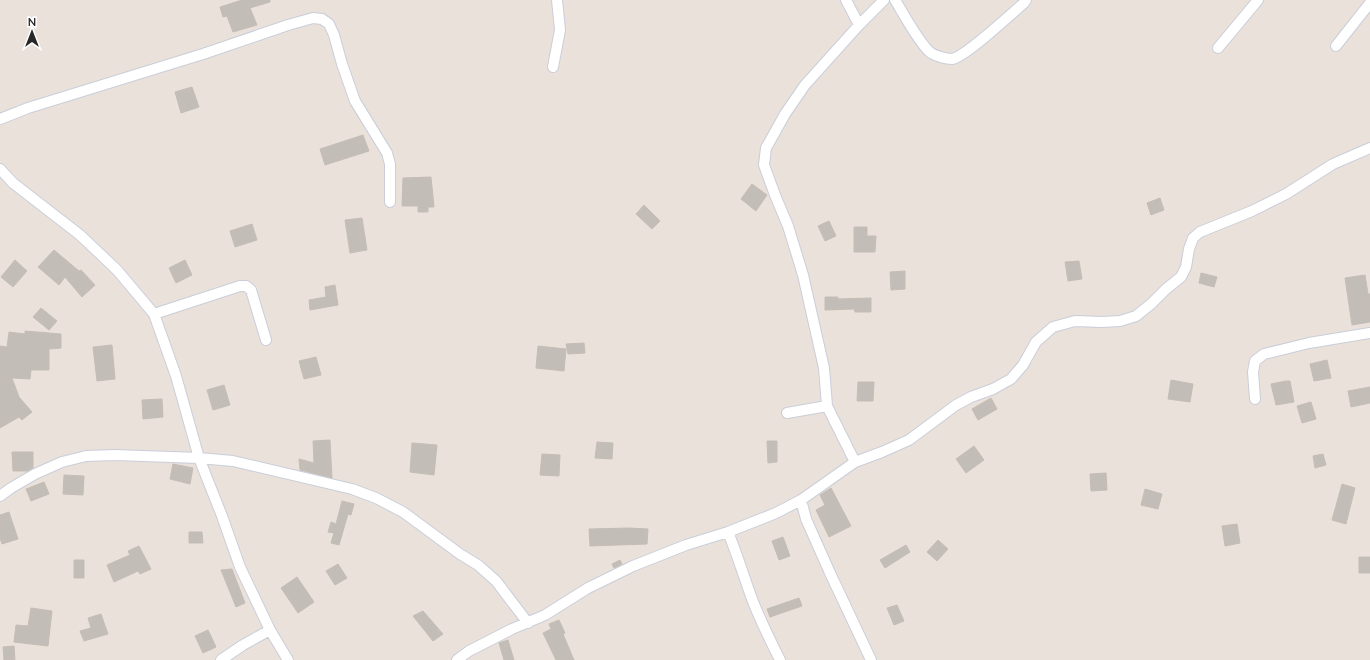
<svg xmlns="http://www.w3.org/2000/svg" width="1370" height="660" font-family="Lato,sans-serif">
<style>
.building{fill:#c2bdb6;stroke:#c5bdb5}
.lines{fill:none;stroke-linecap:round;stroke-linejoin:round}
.street-casing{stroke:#c9ced9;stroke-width:12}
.street{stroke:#fff;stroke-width:10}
</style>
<rect width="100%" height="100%" fill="#eae1db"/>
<!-- building -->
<path class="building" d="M242,0H270V2L250,8L257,25L233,32L227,16L223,17L220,7Z
M192,87L199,107L181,113L175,92Z
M363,135L369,151L325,165L320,149Z
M431,177L434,207H428V212H418V206H402L403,178Z
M752,184L767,195L756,211L741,199Z
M1160,198L1164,210L1151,215L1147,203Z
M644,205L660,221L652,229L636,214Z
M362,218L367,250L350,253L345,220Z
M829,221L836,236L825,241L818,226Z
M252,224L257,240L235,247L230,231Z
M854,227H867V236H876L875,252H854Z
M54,250L79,271L81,270L95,285L82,297L65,277L59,285L38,267Z
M15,260L27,271L13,287L1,277Z
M185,260L192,275L176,283L169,268Z
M1079,261L1082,279L1068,281L1065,262Z
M905,271V289L891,290L890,272Z
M1201,273L1217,277L1214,287L1199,283Z
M1365,275L1368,294H1370V322L1352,325L1345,278Z
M335,285L338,305L310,310L309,300L326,297L325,287Z
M825,297H838V299L871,298V312H855L854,309L825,310Z
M41,308L57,321L49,330L33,317Z
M25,331L61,334V348L49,349V370H31L30,379L12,378L19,397L32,412L22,420L19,417L0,428V346L7,347L9,332L25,334Z
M584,343L585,353L568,354L566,344Z
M112,345L115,379L97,381L93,347Z
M538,346L566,349L564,371L536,368Z
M316,357L321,375L304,379L299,361Z
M1327,360L1331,378L1314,381L1310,364Z
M1171,380L1193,384L1190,402L1168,399Z
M1286,381H1290L1294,402L1276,405L1271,384Z
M858,382H874L873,401H857Z
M224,385L230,405L213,410L207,390Z
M1370,387V403L1351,407L1348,391Z
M991,398L997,409L978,420L972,409Z
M162,399L163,417L143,419L142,400Z
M1311,402L1316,419L1302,423L1297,406Z
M330,440L332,478L300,470L299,459L314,463L313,441Z
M767,441H777V462L768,463Z
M597,442L613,443L612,459L595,458Z
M412,443L437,445L434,475L410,472Z
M974,446L984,460L966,473L956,459Z
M12,452H33V468L28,471H13Z
M542,454L560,455L559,476L540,475Z
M1323,454L1326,465L1315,468L1313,456Z
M173,464L193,468L190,484L170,479Z
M1106,473L1107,490L1091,491L1090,474Z
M64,475L84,476L83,495L63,494Z
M44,482L49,494L31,501L26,489Z
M1342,484L1355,488L1346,524L1332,520Z
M831,488L851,526L829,537L816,510L825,505L820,495Z
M1145,489L1162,494L1158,509L1141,505Z
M342,501L354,504L351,515L348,514L339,545L331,543L334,533L328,532L331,522L336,524Z
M9,512L18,539L2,544L0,538V515Z
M1237,524L1240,543L1225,546L1222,526Z
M629,528L648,529L647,544L590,546L589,529Z
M189,532H202L203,543H189Z
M783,537L790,556L779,560L772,541Z
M938,540L948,549L937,561L927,552Z
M906,545L910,552L885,568L880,560Z
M139,546L151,569L140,574L138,571L114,582L107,565L130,555L128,551Z
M1359,557H1370V573H1359Z
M74,560H84V578H74Z
M620,560L622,564L614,568L612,564Z
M338,564L347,578L335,585L326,571Z
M232,569L245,603L236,607L221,570Z
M297,577L314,602L298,613L281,588Z
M799,598L802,606L770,617L767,609Z
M897,605L904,621L894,625L887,608Z
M31,608L52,611L48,646L14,642L16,625L28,626Z
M423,611L443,634L433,641L413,616Z
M101,614L108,634L84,641L80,631L91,628L88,618Z
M559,620L565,633L563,634L574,660H556L543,633L551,629L549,624Z
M208,630L216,647L203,653L195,636Z
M508,640L514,660H504L499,643Z
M14,646L15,660H4L3,647Z"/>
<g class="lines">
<!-- street casing -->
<g class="street-casing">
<path id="street" d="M846,0L859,25
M895,0C903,13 920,45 931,53C936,56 946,59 952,59C965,57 1011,14 1024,3L1026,0
M1336,46L1370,3
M1218,48L1258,0
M553,67L560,30L557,0
M0,119L28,108L203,54L288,25L313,18L322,19L329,24L334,35L342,64L355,101L387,153L390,164V202
M0,169L13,183L80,235L117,270L154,314L176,376L199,458L222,516L240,567L270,630L288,660
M154,314L240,286H246L251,290L266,340
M1255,399L1253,372L1255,361L1264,354L1309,343L1370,333
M787,413L827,406
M855,462L827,406L824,368L803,275L788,226L775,195L764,165L766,148L785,114L805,85L859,25L884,0
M0,496L11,488L35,474L62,462L86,456L115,455L199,458L233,461L352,489L376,498L403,512L460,554L478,565L496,581L528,623
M801,500L806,519L830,573L871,660
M728,532C737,554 744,577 752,599C760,620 770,640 780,660
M221,660L243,645L270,630
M457,660L469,651L512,629L545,615L588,588L633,566L686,545L728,532L776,513L801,500L855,462L882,452L909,440L956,405L971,397L993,389L1011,379L1023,365L1036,342L1053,327L1075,321L1102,322L1120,321L1136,316L1151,304L1166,289L1181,277L1186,267L1189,249L1193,238L1200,232L1252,211L1286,194L1333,164L1370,148"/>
</g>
<!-- street -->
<use href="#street" class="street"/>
</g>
<!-- north arrow -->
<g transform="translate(32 32)" stroke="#ffffff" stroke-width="3" paint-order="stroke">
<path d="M0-3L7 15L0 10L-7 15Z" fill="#282828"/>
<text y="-6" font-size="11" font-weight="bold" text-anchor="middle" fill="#282828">N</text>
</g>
</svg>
